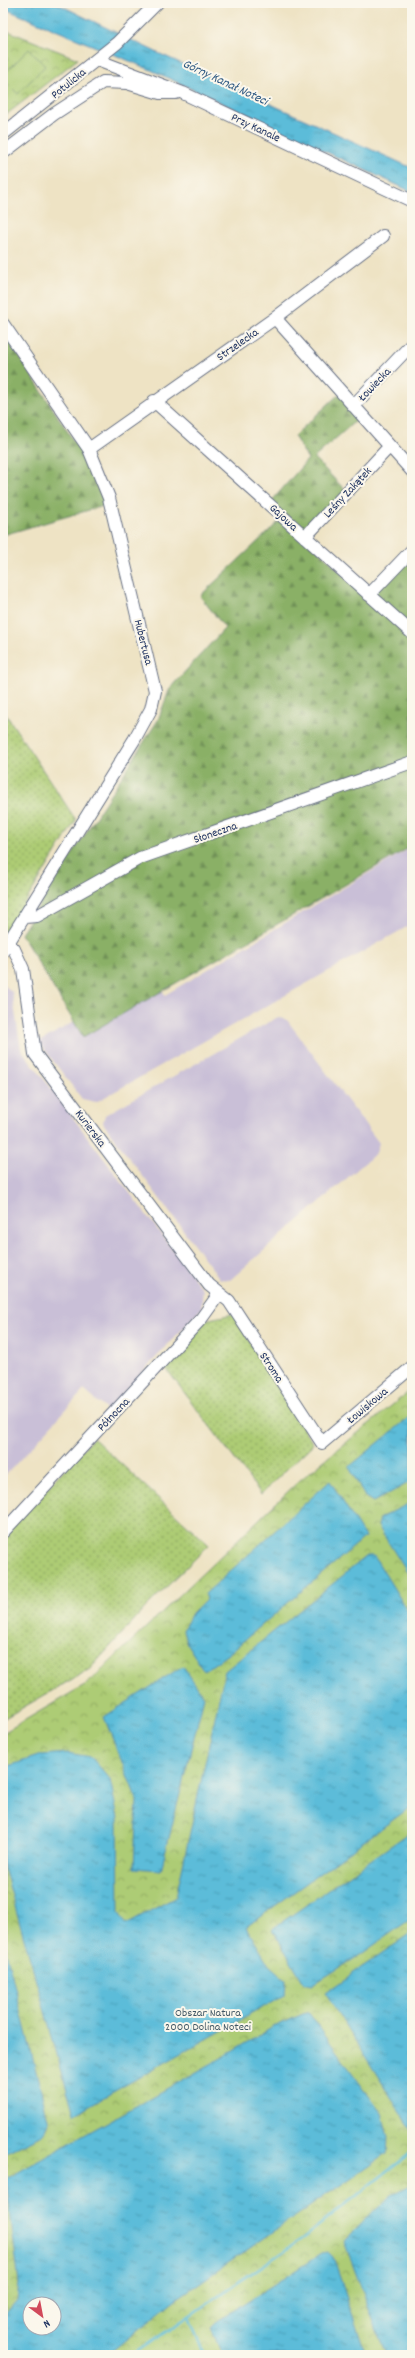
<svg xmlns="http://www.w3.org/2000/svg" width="415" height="2358" font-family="Dekko,sans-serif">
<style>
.industrial{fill:#c9bfd7}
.grass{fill:url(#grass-dots);stroke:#647e69}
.forest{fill:url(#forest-firs);stroke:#527062}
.park{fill:url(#park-crowns);stroke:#647e69;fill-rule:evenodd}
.garden{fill:#adcc74;stroke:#647e69}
.water{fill:url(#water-ripples);stroke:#3b769c;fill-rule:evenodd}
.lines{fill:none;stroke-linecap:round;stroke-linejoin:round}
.stream{stroke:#5bbcd9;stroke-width:2.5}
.minor-casing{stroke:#656e82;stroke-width:14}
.minor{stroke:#fff;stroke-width:12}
.labels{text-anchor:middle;stroke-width:4;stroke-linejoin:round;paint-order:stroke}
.street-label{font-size:12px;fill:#1b2f5e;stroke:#fbf7ec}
.park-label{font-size:12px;fill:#405664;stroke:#fbf7ec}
.water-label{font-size:13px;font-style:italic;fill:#2e5983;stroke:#fbf7ec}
</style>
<defs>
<pattern id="grass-dots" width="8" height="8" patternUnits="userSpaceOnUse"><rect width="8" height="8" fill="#adcc74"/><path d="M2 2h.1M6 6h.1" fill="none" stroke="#8ca662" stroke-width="1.8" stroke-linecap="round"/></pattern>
<pattern id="forest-firs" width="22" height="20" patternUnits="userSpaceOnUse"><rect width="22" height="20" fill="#8ab066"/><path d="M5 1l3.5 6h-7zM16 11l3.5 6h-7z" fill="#709057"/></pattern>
<pattern id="park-crowns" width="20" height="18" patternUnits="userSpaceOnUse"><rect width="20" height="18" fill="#adcc74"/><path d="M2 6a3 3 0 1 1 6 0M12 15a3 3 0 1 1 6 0" fill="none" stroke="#8ca662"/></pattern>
<pattern id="water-ripples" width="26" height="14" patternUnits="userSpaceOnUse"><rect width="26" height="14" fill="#5bbcd9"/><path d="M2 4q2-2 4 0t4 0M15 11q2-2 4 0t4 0" fill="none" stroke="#4a99b3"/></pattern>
</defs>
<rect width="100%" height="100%" fill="#fbf7ec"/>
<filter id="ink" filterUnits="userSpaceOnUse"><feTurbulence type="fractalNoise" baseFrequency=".025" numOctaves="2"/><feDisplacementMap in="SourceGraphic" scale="8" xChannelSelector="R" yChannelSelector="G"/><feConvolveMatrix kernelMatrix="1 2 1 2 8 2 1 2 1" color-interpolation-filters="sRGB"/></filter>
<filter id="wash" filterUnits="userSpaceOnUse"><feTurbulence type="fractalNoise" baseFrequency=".012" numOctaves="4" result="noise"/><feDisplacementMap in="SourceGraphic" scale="16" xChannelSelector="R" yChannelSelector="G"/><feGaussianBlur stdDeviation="0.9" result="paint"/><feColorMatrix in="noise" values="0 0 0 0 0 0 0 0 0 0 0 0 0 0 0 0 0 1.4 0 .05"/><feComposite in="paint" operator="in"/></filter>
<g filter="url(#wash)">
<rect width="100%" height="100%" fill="#eee3c4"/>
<!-- industrial -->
<path class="industrial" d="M412,847V924L96,1102L82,1099L39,1042L154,976L165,995Z
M3,984L12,992L21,1049L203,1290L201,1309L107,1410L84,1390L3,1478Z
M278,1017L287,1020L379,1143L376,1153L230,1280L220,1279L103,1123L105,1115Z"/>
<!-- grass -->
<path class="grass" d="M3,710L76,820L3,938Z
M233,1314L313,1444L261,1494L162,1363L205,1320Z
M93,1438L209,1545L145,1608L90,1669L3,1719V1536Z"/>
<!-- forest -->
<path class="forest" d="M3,331L82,454L110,504L3,535Z
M339,394L361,416L314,458L347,492L305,537L368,599L412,550V846L83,1037L21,934L158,720L170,688L225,628L200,596L284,517L269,504L308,459L294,436Z"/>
<!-- park -->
<path class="park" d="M3,29L78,59L3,117Z
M412,1389V2355H3V1733L88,1683L300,1480ZM30,2304H54V2328H30Z"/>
<!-- garden -->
<path class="garden" d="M29,49L45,66L18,94L3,79V75Z"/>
<!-- water -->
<path class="water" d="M3,3H56L158,53L412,168V192L151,70L3,8Z
M412,1415V1481L373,1502L365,1497L349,1467Z
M330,1481L365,1537L228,1654L204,1671L187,1644L183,1630L192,1613L207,1598L205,1594Z
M412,1502V1580L378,1526L380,1518Z
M367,1556H374L412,1618V1806L246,1927L269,1965L286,1980L285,1995L74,2114L3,1864V1768L41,1755L67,1753L91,1757L110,1779L118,1819L119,1913L126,1924L176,1897L225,1671Z
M183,1666L204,1697L161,1870L134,1868L137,1800L104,1717Z
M412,1831V1918L360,1955L312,1985L304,1983L272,1929Z
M412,1932V2130L325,1993Z
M3,1940L49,2123L45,2134L3,2154Z
M308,2012L382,2114L388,2136L387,2153L172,2302L107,2355H3V2317L17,2300L19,2283L6,2179L225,2056L275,2026ZM30,2304H54V2328H30Z
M412,2184V2355H386L344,2241L390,2196Z
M328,2252L333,2257L366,2355H222L211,2327L216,2322L322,2253Z"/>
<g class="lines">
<!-- stream -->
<path class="stream" d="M3,2180L6,2179
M189,2316L204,2355
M132,2355L303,2238L412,2152"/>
</g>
</g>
<g filter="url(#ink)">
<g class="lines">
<!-- minor casing -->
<g class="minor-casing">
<path id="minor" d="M97,60L183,93L412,201
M3,134L117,43L157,3
M3,153L54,114L103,82L127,83L160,93H176
M275,318L412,471
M3,324L89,449L109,498L155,691L151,709L134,740L3,951
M154,401L412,633
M353,406L412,344
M89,449L275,318L383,236
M305,537L389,447
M369,595L412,550
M25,917L37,916L140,858L412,762
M8,944L14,949L23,969L35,1054L209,1285L229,1301L322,1443L412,1367
M3,1532L201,1319L219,1294"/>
</g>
<!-- minor -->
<use href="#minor" class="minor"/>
</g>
</g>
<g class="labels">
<!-- street labels -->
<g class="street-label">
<text transform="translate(68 83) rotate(-39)" y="4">Potulicka</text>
<text transform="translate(256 127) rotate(25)" y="4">Przy Kanale</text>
<text transform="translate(237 344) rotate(-35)" y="4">Strzelecka</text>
<text transform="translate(374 384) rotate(-46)" y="4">Łowiecka</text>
<text transform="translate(347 492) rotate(-47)" y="4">Leśny Zakątek</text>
<text transform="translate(284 517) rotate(43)" y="4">Gajowa</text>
<text transform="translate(144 642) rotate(76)" y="4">Hubertusa</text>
<text transform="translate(215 832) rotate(-19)" y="4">Słoneczna</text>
<text transform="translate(91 1128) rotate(53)" y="4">Kurierska</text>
<text transform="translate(272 1367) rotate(57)" y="4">Stroma</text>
<text transform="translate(367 1405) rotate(-40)" y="4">Łowiskowa</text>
<text transform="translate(113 1414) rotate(-47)" y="4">Północna</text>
</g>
<!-- park labels -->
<g class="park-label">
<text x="208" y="2016">Obszar Natura<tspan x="208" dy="14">2000 Dolina Noteci</tspan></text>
</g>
<!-- water labels -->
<g class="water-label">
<text transform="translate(226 81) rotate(25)" y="5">Górny Kanał Noteci</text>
</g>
</g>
<!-- margin -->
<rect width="415" height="2358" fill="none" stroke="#fbf7ec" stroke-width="16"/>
<!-- north arrow -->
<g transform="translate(42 2316) rotate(148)"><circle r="19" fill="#fbf7ec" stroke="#a1a7b3"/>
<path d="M0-3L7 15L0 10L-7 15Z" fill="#d1495b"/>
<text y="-6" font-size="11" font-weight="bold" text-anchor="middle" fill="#1b2f5e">N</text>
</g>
</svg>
